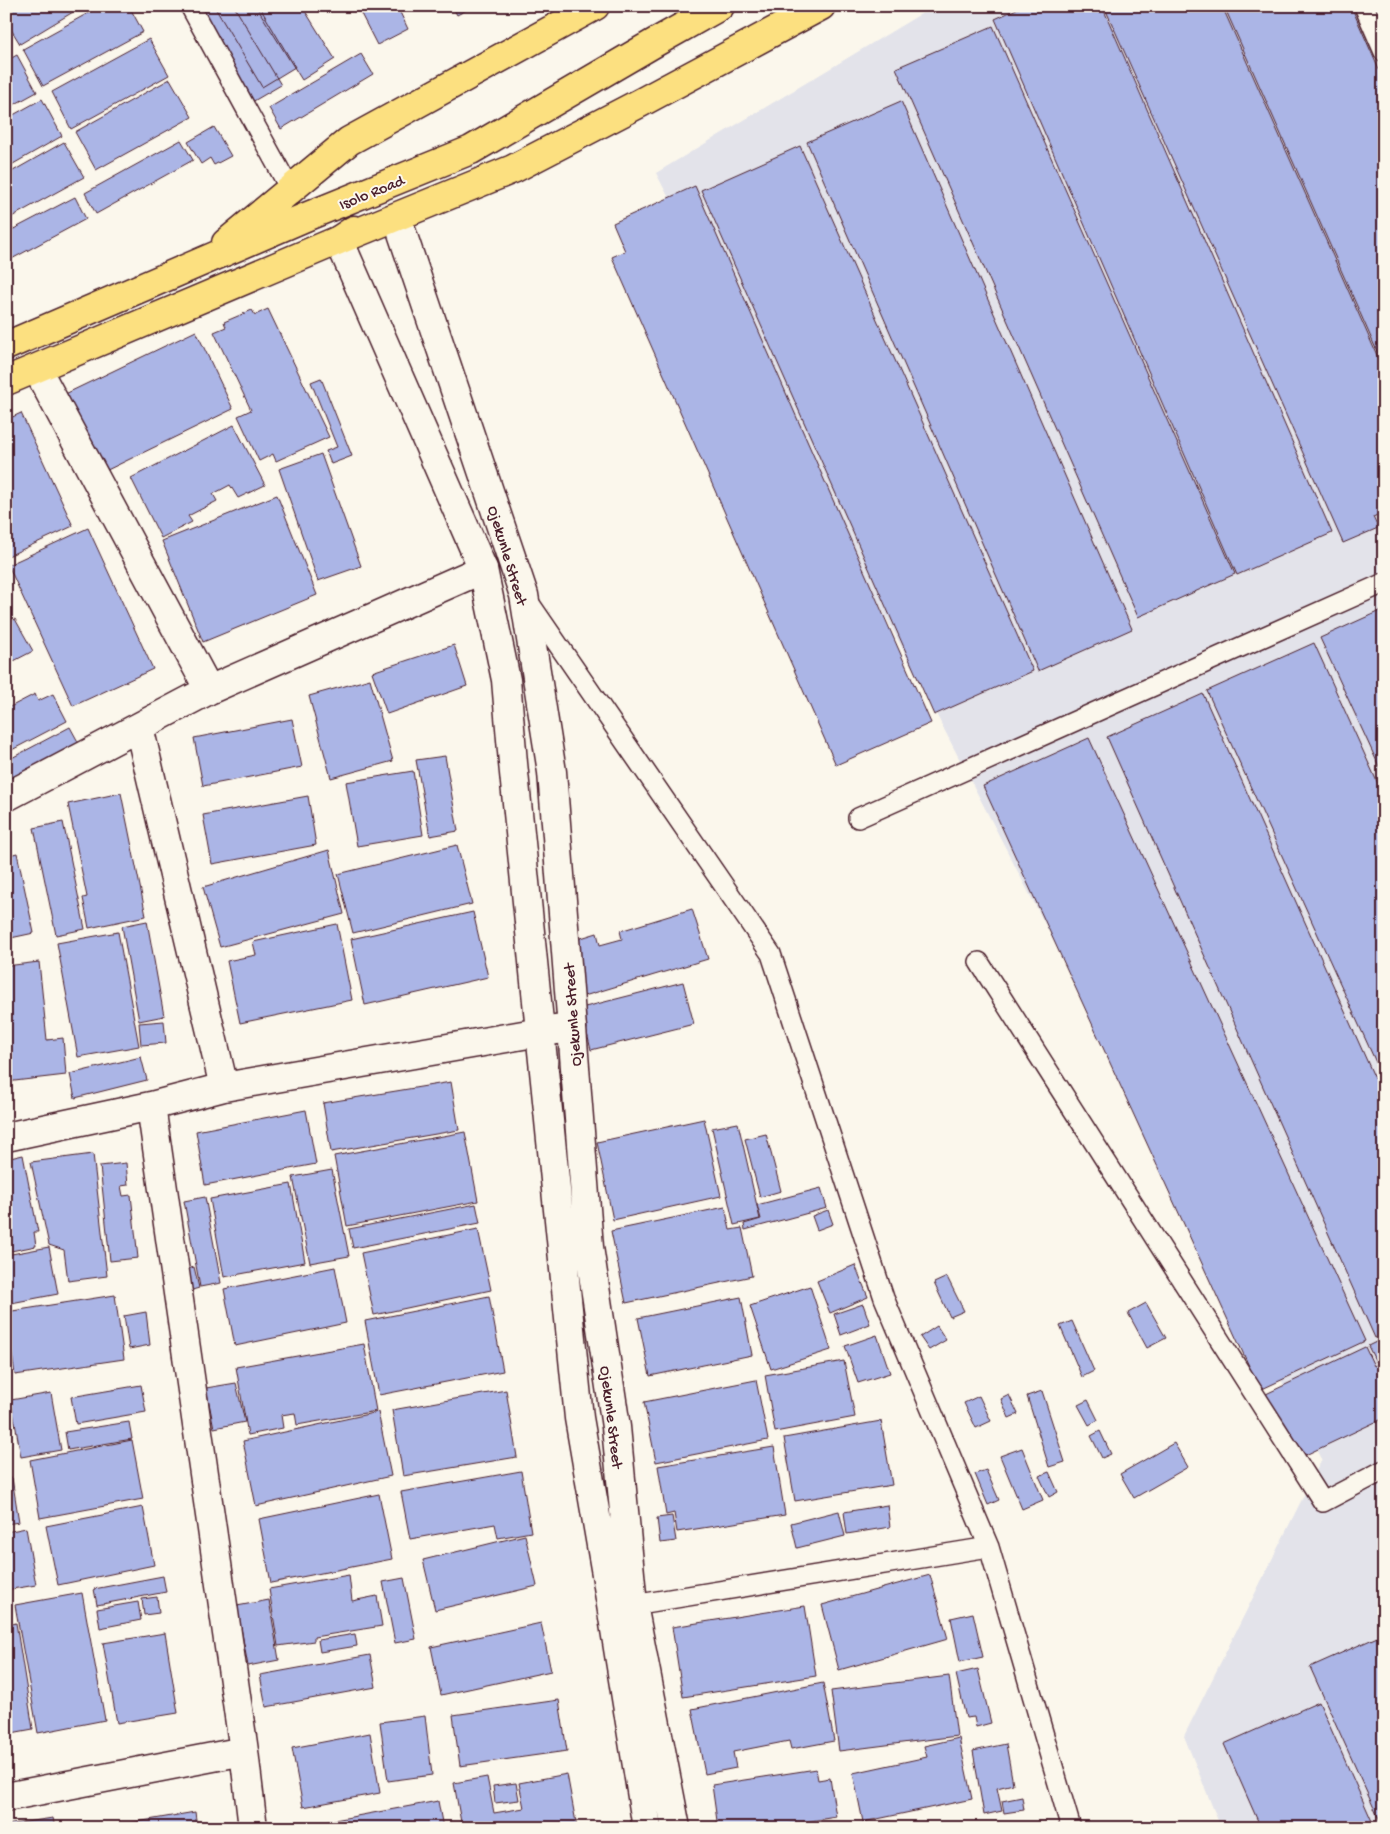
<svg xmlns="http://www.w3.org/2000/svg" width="1390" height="1834" font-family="'Gochi Hand',sans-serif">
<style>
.built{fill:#e3e3ea}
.building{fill:#abb5e6;stroke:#4a1f2b}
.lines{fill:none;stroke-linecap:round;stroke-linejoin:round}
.service-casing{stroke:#4a1f2b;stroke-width:22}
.minor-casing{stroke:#4a1f2b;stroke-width:31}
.tertiary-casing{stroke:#4a1f2b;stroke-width:31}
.primary-casing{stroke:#4a1f2b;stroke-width:31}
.service{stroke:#fbf7ec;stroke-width:19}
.minor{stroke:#fbf7ec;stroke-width:28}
.tertiary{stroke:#fbf7ec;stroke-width:28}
.primary{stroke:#fce080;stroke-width:28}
.labels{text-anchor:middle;stroke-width:4;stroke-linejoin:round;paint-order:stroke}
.street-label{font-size:16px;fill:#4a1f2b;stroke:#fbf7ec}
</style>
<rect width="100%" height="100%" fill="#fbf7ec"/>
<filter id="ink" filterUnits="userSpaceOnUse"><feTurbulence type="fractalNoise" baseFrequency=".02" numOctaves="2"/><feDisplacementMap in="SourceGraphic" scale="10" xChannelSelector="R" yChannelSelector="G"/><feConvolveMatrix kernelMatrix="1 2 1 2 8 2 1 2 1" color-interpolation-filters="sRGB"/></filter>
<g filter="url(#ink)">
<!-- built -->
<path class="built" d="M934,6H1384V1828H1221L1184,1736L1322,1459L656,173Z"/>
<!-- building -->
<path class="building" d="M6,6H83L20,44L6,21Z
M101,6H129L143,32L43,86L23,49Z
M195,6H234L281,85L252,102Z
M214,6H259L295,67L262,87Z
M256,6H302L335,59L302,80Z
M357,6H397L408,29L377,45Z
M452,6H474L457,15Z
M1023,6H1102L1332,533L1237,575L995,19Z
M1104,6H1222L1384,371V512L1373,517L1378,528L1343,543Z
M1224,6H1351L1384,81V367Z
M993,26L1235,574L1138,617L896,68Z
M149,39L169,75L71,129L52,92Z
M361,54L373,74L281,129L269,108Z
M17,55L37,92L6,109V61Z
M170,79L192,117L96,170L75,132Z
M42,99L62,136L6,168V119Z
M901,101L1132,629L1038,671L807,142Z
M214,127L231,156L214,165L210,158L201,164L188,142Z
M181,140L193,160L96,214L85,193Z
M64,142L84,177L6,220V175Z
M800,146L1033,671L934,715L701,190Z
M695,186L931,723L836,765L612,257L625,251L613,223Z
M75,197L86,219L6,262V233Z
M268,309L329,437L276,461L273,454L259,461L238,416L251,410L214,332L226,327L224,322L252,310L255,315Z
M196,331L233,409L97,475L59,397Z
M321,378L352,456L331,464L326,451L337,447L311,382Z
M21,413L73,526L6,557V420Z
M234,425L265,485L238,498L230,485L213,494L217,501L188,516L192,522L161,538L131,478Z
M321,454L361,566L318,581L279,469Z
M277,495L317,595L203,642L162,541Z
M88,528L153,669L73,706L8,565Z
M1384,609V777L1320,638Z
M15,619L33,651L8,664L6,661V623Z
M1314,643L1384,797V1080L1207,691Z
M454,645L467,686L387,714L372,672Z
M370,679L393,761L331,778L309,696Z
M35,694L38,701L53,694L67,721L6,753V700L10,707Z
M1203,694L1384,1099V1334L1375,1338L1107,737Z
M292,719L302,767L203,786L194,738Z
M70,727L82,749L6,789V761Z
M1089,738L1365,1341L1260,1390L983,786Z
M445,756L458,831L430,836L416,760Z
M413,771L423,835L357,846L346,782Z
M121,793L146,916L89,928L83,898L87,897L68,804Z
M308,796L316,845L212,864L203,815Z
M63,822L85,929L56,935L34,828Z
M457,845L472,904L353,933L338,874Z
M329,850L344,914L220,947L203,887Z
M17,853L34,933L6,939V856Z
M692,909L708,959L584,996L568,942L597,933L600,945L622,939L620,931Z
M473,912L488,977L365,1005L351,939Z
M147,921L164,1016L139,1021L122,926Z
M337,924L352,1000L240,1023L227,961L256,955L253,942Z
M118,932L139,1046L78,1057L57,943Z
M39,962L47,1040L63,1038L66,1075L6,1082V966Z
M683,982L694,1024L591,1050L581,1008Z
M164,1021L166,1043L141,1045L139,1023Z
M141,1057L147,1080L75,1098L70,1074Z
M451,1082L459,1130L331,1152L323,1103Z
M306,1110L316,1164L205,1185L196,1131Z
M704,1119L721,1196L613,1220L597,1142Z
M738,1123L760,1219L734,1225L712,1128Z
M465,1132L478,1201L347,1226L334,1156Z
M766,1134L781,1191L760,1197L745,1139Z
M93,1154L107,1276L68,1281L64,1250L49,1245L31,1162Z
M23,1155L38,1232H34L36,1246L6,1252V1159Z
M126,1163L128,1185L121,1186L123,1196L131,1195L138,1258L110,1261L100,1166Z
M332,1170L349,1256L310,1263L293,1177Z
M291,1184L305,1262L224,1277L210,1199Z
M821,1188L827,1208L745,1230L744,1224L761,1219L757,1205Z
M205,1197L221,1283L200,1287L184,1201Z
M476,1204L480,1223L353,1248L349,1229Z
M725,1207L730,1230L742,1228L752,1276L626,1303L611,1231Z
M828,1210L833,1224L817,1230L812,1216Z
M478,1229L491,1290L374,1315L361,1253Z
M49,1247L58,1294L6,1304V1255Z
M855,1265L868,1297L830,1313L817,1281Z
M194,1267L199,1288L189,1291L185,1270Z
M335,1267L346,1323L235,1346L224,1289Z
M947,1277L964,1311L950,1317L934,1283Z
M810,1286L831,1350L771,1369L750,1306Z
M115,1295L124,1359L15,1375L6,1312Z
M489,1296L503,1371L379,1395L365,1321Z
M741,1297L752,1355L650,1376L638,1318Z
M1146,1303L1166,1338L1147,1348L1128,1313Z
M863,1304L870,1324L841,1335L834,1314Z
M146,1312L150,1345L129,1349L124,1316Z
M1072,1321L1094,1371L1082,1377L1060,1326Z
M937,1326L946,1340L929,1350L920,1337Z
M877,1335L890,1373L858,1383L845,1346Z
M1384,1338V1358L1376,1362L1368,1346Z
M364,1344L376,1411L297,1425L295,1413L281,1415L283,1428L248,1435L236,1367Z
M1365,1347L1374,1366L1384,1361V1418L1297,1459L1266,1394Z
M844,1361L855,1417L775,1432L765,1375Z
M756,1380L768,1440L656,1462L644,1402Z
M236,1383L245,1422L214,1428L206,1388Z
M141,1385L146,1412L76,1424L71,1397Z
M506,1390L517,1457L403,1476L392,1410Z
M1042,1391L1065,1462L1049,1467L1027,1396Z
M51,1393L61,1450L21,1457L11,1400Z
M1009,1395L1018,1414L1009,1418L1001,1399Z
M979,1396L991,1421L976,1428L964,1403Z
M1088,1400L1098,1420L1089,1425L1078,1405Z
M378,1412L391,1476L256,1506L243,1441Z
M881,1421L892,1485L795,1501L784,1438Z
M129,1422L132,1439L68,1450L65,1432Z
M1100,1431L1111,1454L1102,1458L1091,1436Z
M132,1440L143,1499L40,1518L30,1460Z
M1174,1443L1188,1467L1134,1498L1120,1474Z
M774,1447L785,1515L677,1532L674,1513L666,1515L658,1466Z
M1022,1448L1043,1500L1022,1509L1000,1456Z
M986,1470L999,1500L988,1505L975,1474Z
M521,1471L531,1532L498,1538L495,1524L410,1539L401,1492Z
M1049,1472L1058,1492L1049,1497L1039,1476Z
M12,1478L19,1522L6,1524V1479Z
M379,1494L392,1559L271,1583L259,1519Z
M887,1505L890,1527L847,1534L844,1512Z
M143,1507L154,1565L58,1585L46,1526Z
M839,1511L845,1536L797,1548L791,1523Z
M672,1516L676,1541L660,1543L657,1518Z
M26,1528L36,1585L6,1590V1532Z
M525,1535L537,1586L435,1610L423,1560Z
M349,1575L352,1601L377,1596L382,1626L314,1637V1641L278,1646L269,1589Z
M930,1575L948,1639L839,1670L822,1605Z
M163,1576L166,1592L97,1605L94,1589Z
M404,1578L416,1639L395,1643L383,1582Z
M82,1593L105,1720L38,1733L15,1605Z
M157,1597L159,1613L144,1615L142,1599Z
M269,1600L279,1660L248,1666L237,1606Z
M138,1602L141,1620L100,1628L97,1609Z
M805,1606L816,1676L683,1697L672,1627Z
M973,1613L983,1657L960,1662L951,1618Z
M6,1614L8,1625L16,1623L33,1729L6,1734Z
M541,1623L551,1671L441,1695L431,1647Z
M165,1633L178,1713L117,1723L103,1643Z
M355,1634L357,1646L320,1652L318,1640Z
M1384,1634V1828H1383L1310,1667Z
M370,1655L376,1687L266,1707L260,1675Z
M978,1669L991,1723L976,1727L974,1717L966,1718L956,1674Z
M949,1676L957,1736L839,1751L831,1691Z
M823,1683L834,1741L791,1749L789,1741L733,1752L736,1768L705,1774L692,1709Z
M559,1700L567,1751L460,1766L453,1715Z
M1319,1702L1375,1828H1261L1224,1744Z
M425,1716L432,1775L388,1781L380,1722Z
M370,1733L380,1793L303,1807L292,1748Z
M959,1738L972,1799L863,1822L853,1773L927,1757L924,1746Z
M1006,1744L1013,1784L997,1788L1002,1811L984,1815L973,1751Z
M816,1769L818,1780L830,1778L836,1817L766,1828H718L712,1785Z
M567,1774L577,1828H462L454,1783L487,1777L494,1813L524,1808L519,1783Z
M516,1783L519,1800L495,1803L493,1786Z
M1022,1797L1024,1810L1004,1813L1002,1801Z
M438,1801L443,1828H302V1826Z
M195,1812L197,1828H132L131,1823Z
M53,1818L55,1828H6V1825Z"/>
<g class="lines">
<!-- service casing -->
<g class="service-casing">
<path id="service" d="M190,6L290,189
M1364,6L1384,52
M528,601L771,954L884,1298L989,1547L1071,1828
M858,818L1384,583
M979,962L1323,1502L1384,1470
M633,1605L989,1547"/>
</g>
<!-- minor casing -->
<g class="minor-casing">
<path id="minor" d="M37,369L209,690L483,569
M139,727L224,1087
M6,797L209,690
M151,1106L244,1751L253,1828
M6,1137L151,1106L224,1087L540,1032L572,1028
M6,1797L244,1751"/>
</g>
<!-- tertiary casing -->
<g class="tertiary-casing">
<path id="tertiary" d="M397,218L524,595L552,772L589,1247L616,1427L633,1605L676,1828
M339,240L483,569L506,680L513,763L579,1418L607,1580L647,1828"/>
</g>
<!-- primary casing -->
<g class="primary-casing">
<path id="primary" d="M339,240L513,169L640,103L821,6
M226,243L349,141L595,6
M6,346L308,216L471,150L656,42L720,6
M6,381L339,240L354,230"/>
</g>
<!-- service -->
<use href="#service" class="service"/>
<!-- minor -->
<use href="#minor" class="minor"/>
<!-- tertiary -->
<use href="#tertiary" class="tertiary"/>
<!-- primary -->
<use href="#primary" class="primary"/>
</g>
</g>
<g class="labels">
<!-- street labels -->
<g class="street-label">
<text transform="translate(371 191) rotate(-22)" y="6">Isolo Road</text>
<text transform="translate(509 555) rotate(73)" y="6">Ojekunle Street</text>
<text transform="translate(571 1015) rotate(-94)" y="6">Ojekunle Street</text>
<text transform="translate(613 1417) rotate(83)" y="6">Ojekunle Street</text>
</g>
</g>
<!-- margin -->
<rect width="1390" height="1834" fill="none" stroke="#fbf7ec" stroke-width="25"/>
<rect x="12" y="12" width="1365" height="1809" fill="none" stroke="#4a1f2b" stroke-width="2" filter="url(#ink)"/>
</svg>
